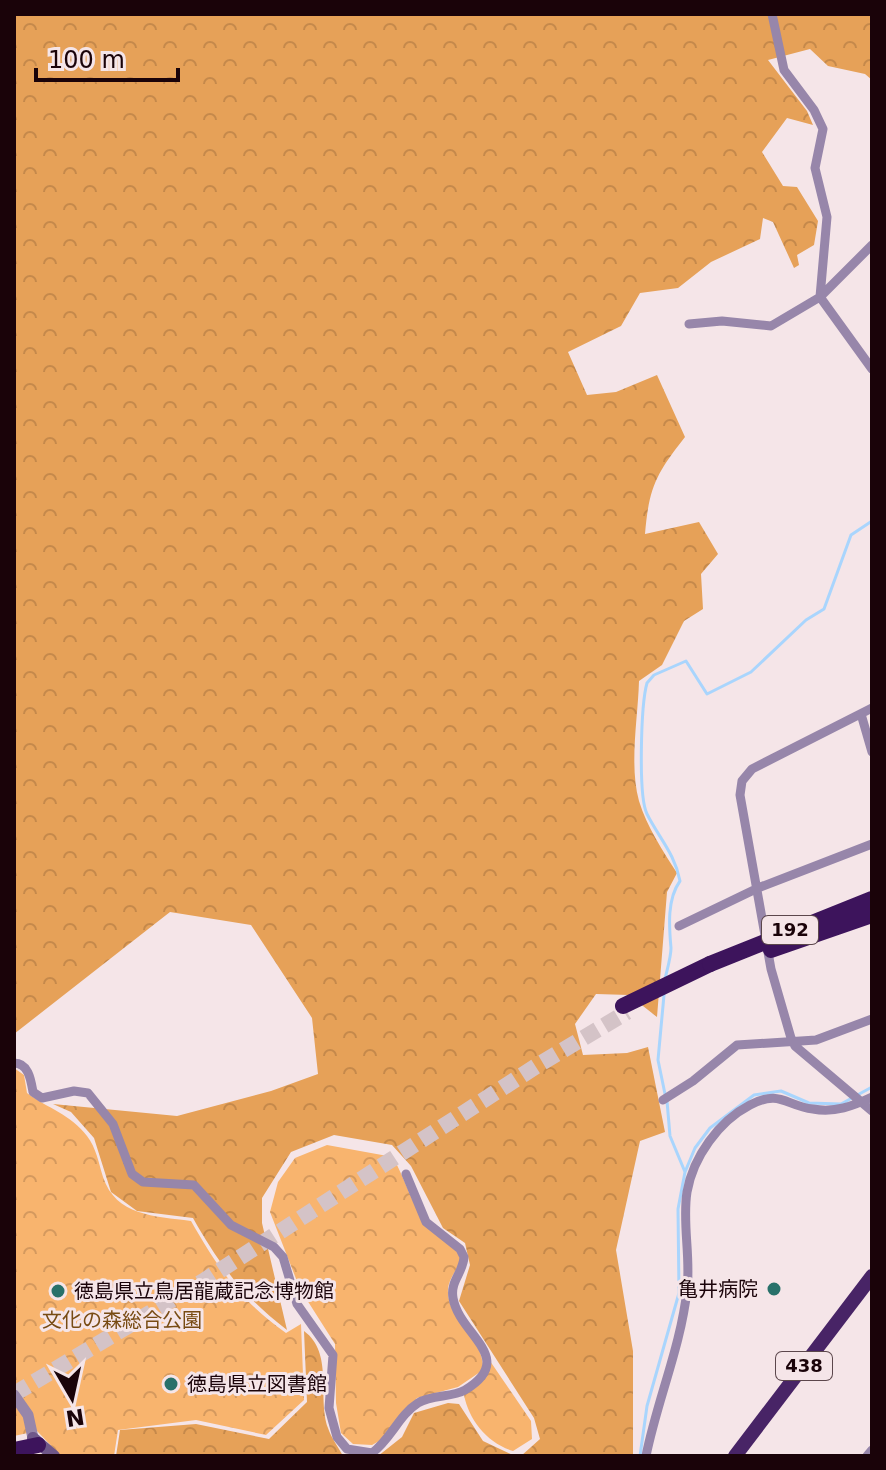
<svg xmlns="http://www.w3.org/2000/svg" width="886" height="1470" font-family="'DejaVu Sans','Noto Sans JP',sans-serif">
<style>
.forest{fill:url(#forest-crowns)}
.park{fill:url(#park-crowns)}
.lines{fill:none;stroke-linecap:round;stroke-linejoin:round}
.stream{stroke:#a9d5fd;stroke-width:3}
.motorway-tunnel{stroke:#d4c3c7;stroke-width:16;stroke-dasharray:16 8;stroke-linecap:butt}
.minor{stroke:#9786aa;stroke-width:9}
.tertiary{stroke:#9786aa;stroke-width:11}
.secondary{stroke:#6f5789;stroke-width:12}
.trunk{stroke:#482466;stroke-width:14}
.motorway{stroke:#3d145c;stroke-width:16}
.motorway-bridge{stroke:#3d145c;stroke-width:16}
.poi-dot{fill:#28716a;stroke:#f5e5e8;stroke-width:3}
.labels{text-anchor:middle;stroke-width:6;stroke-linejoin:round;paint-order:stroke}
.shield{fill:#f5e5e8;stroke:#5c474c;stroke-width:2}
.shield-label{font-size:18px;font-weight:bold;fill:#1a0309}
.poi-label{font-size:20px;fill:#1a0309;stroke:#f5e5e8;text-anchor:start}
.park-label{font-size:20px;fill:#784b13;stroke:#f5e5e8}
</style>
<defs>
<pattern id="forest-crowns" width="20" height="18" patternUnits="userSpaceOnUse" patternTransform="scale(2)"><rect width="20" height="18" fill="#e6a158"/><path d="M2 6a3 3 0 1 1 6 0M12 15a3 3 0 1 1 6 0" fill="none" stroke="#c5894b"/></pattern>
<pattern id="park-crowns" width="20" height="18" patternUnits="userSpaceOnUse" patternTransform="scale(2)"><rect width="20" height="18" fill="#f8b46e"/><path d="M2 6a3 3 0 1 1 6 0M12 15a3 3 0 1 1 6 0" fill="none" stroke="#d4995e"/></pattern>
</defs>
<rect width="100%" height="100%" fill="#f5e5e8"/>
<!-- forest -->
<path class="forest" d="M14,14H872V80L865,74L828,66L810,49L768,60L807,111L813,125L787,118L762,152L783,186L797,187L818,221L814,245L797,255L799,265L794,268L773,222L763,218L760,239L711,262L678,288L640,293L621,326L568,352L587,395L616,392L657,375L685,437C656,474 649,487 645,534L699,522L718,554L701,574L703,609L684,621L662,665L639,681C638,718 629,765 639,801C647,827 663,851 677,873L667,892L657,1017L629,995L596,994L575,1024L583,1055L627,1053L648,1047L665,1132L640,1141L616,1250L633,1351V1456H521L540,1439L534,1418L459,1301L470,1265L465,1243L443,1228L411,1166L392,1145L334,1135L291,1152L262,1198V1223L287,1330C243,1296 220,1266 193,1218L137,1211L111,1192L94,1138L71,1112L53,1104L177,1116L271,1091L318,1074L312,1018L251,925L170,912L14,1034Z
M304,1331C334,1353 317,1397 328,1428C331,1437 338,1447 343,1456H116L120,1430L196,1424L269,1439L307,1402Z
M448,1403L459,1404L483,1441L515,1456H378L402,1437L414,1413Z"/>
<!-- park -->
<path class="park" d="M14,1068L24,1075L27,1093C49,1109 70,1114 87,1136C96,1147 99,1164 103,1177C116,1216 154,1216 191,1221C219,1270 240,1300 286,1333L301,1324L304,1400L266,1435L196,1420L118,1430L114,1456H61L37,1431L14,1436Z
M327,1145L393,1157C415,1199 414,1224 458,1250L461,1259C458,1269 449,1278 448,1289C446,1321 485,1338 483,1370L458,1387L417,1398L381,1440L372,1445L353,1444L341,1433L336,1403L335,1344L300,1289L270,1212L278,1182L295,1158Z
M490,1361L531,1421L532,1439L513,1451C487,1443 469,1420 464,1395C478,1385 489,1379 490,1361Z"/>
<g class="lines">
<!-- stream -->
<path class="stream" d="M665,979C667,970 671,957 671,948C669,926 667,899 680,881C675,854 659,838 647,814C638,796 641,704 647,683L654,675L686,661L707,694L751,672L806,620L824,609L851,535L872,521
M664,995L658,1060L665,1094
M667,1101L670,1136L685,1172
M640,1456L647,1406L679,1293L678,1209L685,1172L695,1148L710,1128L754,1095L781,1091L809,1103L841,1104L872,1087"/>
<!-- motorway-tunnel -->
<path class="motorway-tunnel" d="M14,1394L205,1280L538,1065L627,1012"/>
<!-- minor -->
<path class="minor" d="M772,14L784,70L814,110L823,129L815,168L827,217L820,297L872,369
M689,324L722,321L771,326L820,297L872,245
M872,708L752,769L742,781L740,795L771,969L791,1038L795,1046L872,1111
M861,714L872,752
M679,926L758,888L872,844
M14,1063C29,1063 31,1081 33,1092L42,1098L74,1091L88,1093L113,1124L132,1174L143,1182L194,1185L231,1225L274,1247L283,1257L297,1304L333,1355L329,1408L337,1437L347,1449L372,1453C391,1439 399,1415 418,1403C432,1394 452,1398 465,1390C518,1358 459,1335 453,1298C450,1281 463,1273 464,1257L460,1249L426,1222L406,1174
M663,1100L693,1081L737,1045L816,1040L872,1019
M646,1456C657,1401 681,1346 687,1290C691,1257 682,1223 687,1192C693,1157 719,1121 750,1105C780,1089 786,1106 813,1109C835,1113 853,1106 872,1097
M867,1456L872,1450"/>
<!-- tertiary -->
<path class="tertiary" d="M14,1395L28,1415L33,1438"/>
<!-- secondary -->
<path class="secondary" d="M33,1438L54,1456"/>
<!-- trunk -->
<path class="trunk" d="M735,1456L872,1276"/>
<!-- motorway -->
<path class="motorway" d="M623,1006L710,964
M14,1450L38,1445"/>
<!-- motorway-bridge -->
<path class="motorway-bridge" d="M771,950L872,915
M710,964L872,899"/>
</g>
<!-- markers -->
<g class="poi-dot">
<circle cx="774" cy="1289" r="8"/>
<circle cx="58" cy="1291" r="8"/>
<circle cx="171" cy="1384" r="8"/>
</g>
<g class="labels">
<!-- shield labels -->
<g class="shield">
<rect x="762" y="916" width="56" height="28" rx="6"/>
<rect x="776" y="1352" width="56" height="28" rx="6"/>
</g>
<g class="shield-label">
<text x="790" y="936">192</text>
<text x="804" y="1372">438</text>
</g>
<!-- poi labels -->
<g class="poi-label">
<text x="758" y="1296" text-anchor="end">亀井病院</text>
<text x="74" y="1298">徳島県立鳥居龍蔵記念博物館</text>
<text x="187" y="1391">徳島県立図書館</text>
</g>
<!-- park labels -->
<g class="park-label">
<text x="122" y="1327">文化の森総合公園</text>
</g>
</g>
<!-- border -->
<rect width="886" height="1470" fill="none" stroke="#1a0309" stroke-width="32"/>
<!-- north arrow -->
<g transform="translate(72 1398) rotate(171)" stroke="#f5e5e8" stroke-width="6" paint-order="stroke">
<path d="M0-6L14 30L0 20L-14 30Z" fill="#1a0309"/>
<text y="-12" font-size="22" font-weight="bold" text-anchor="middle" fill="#1a0309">N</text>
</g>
<!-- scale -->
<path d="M36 68v12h142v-12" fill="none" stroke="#1a0309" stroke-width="4"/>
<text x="48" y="68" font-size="24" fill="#1a0309" stroke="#f5e5e8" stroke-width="6" paint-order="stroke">100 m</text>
</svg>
